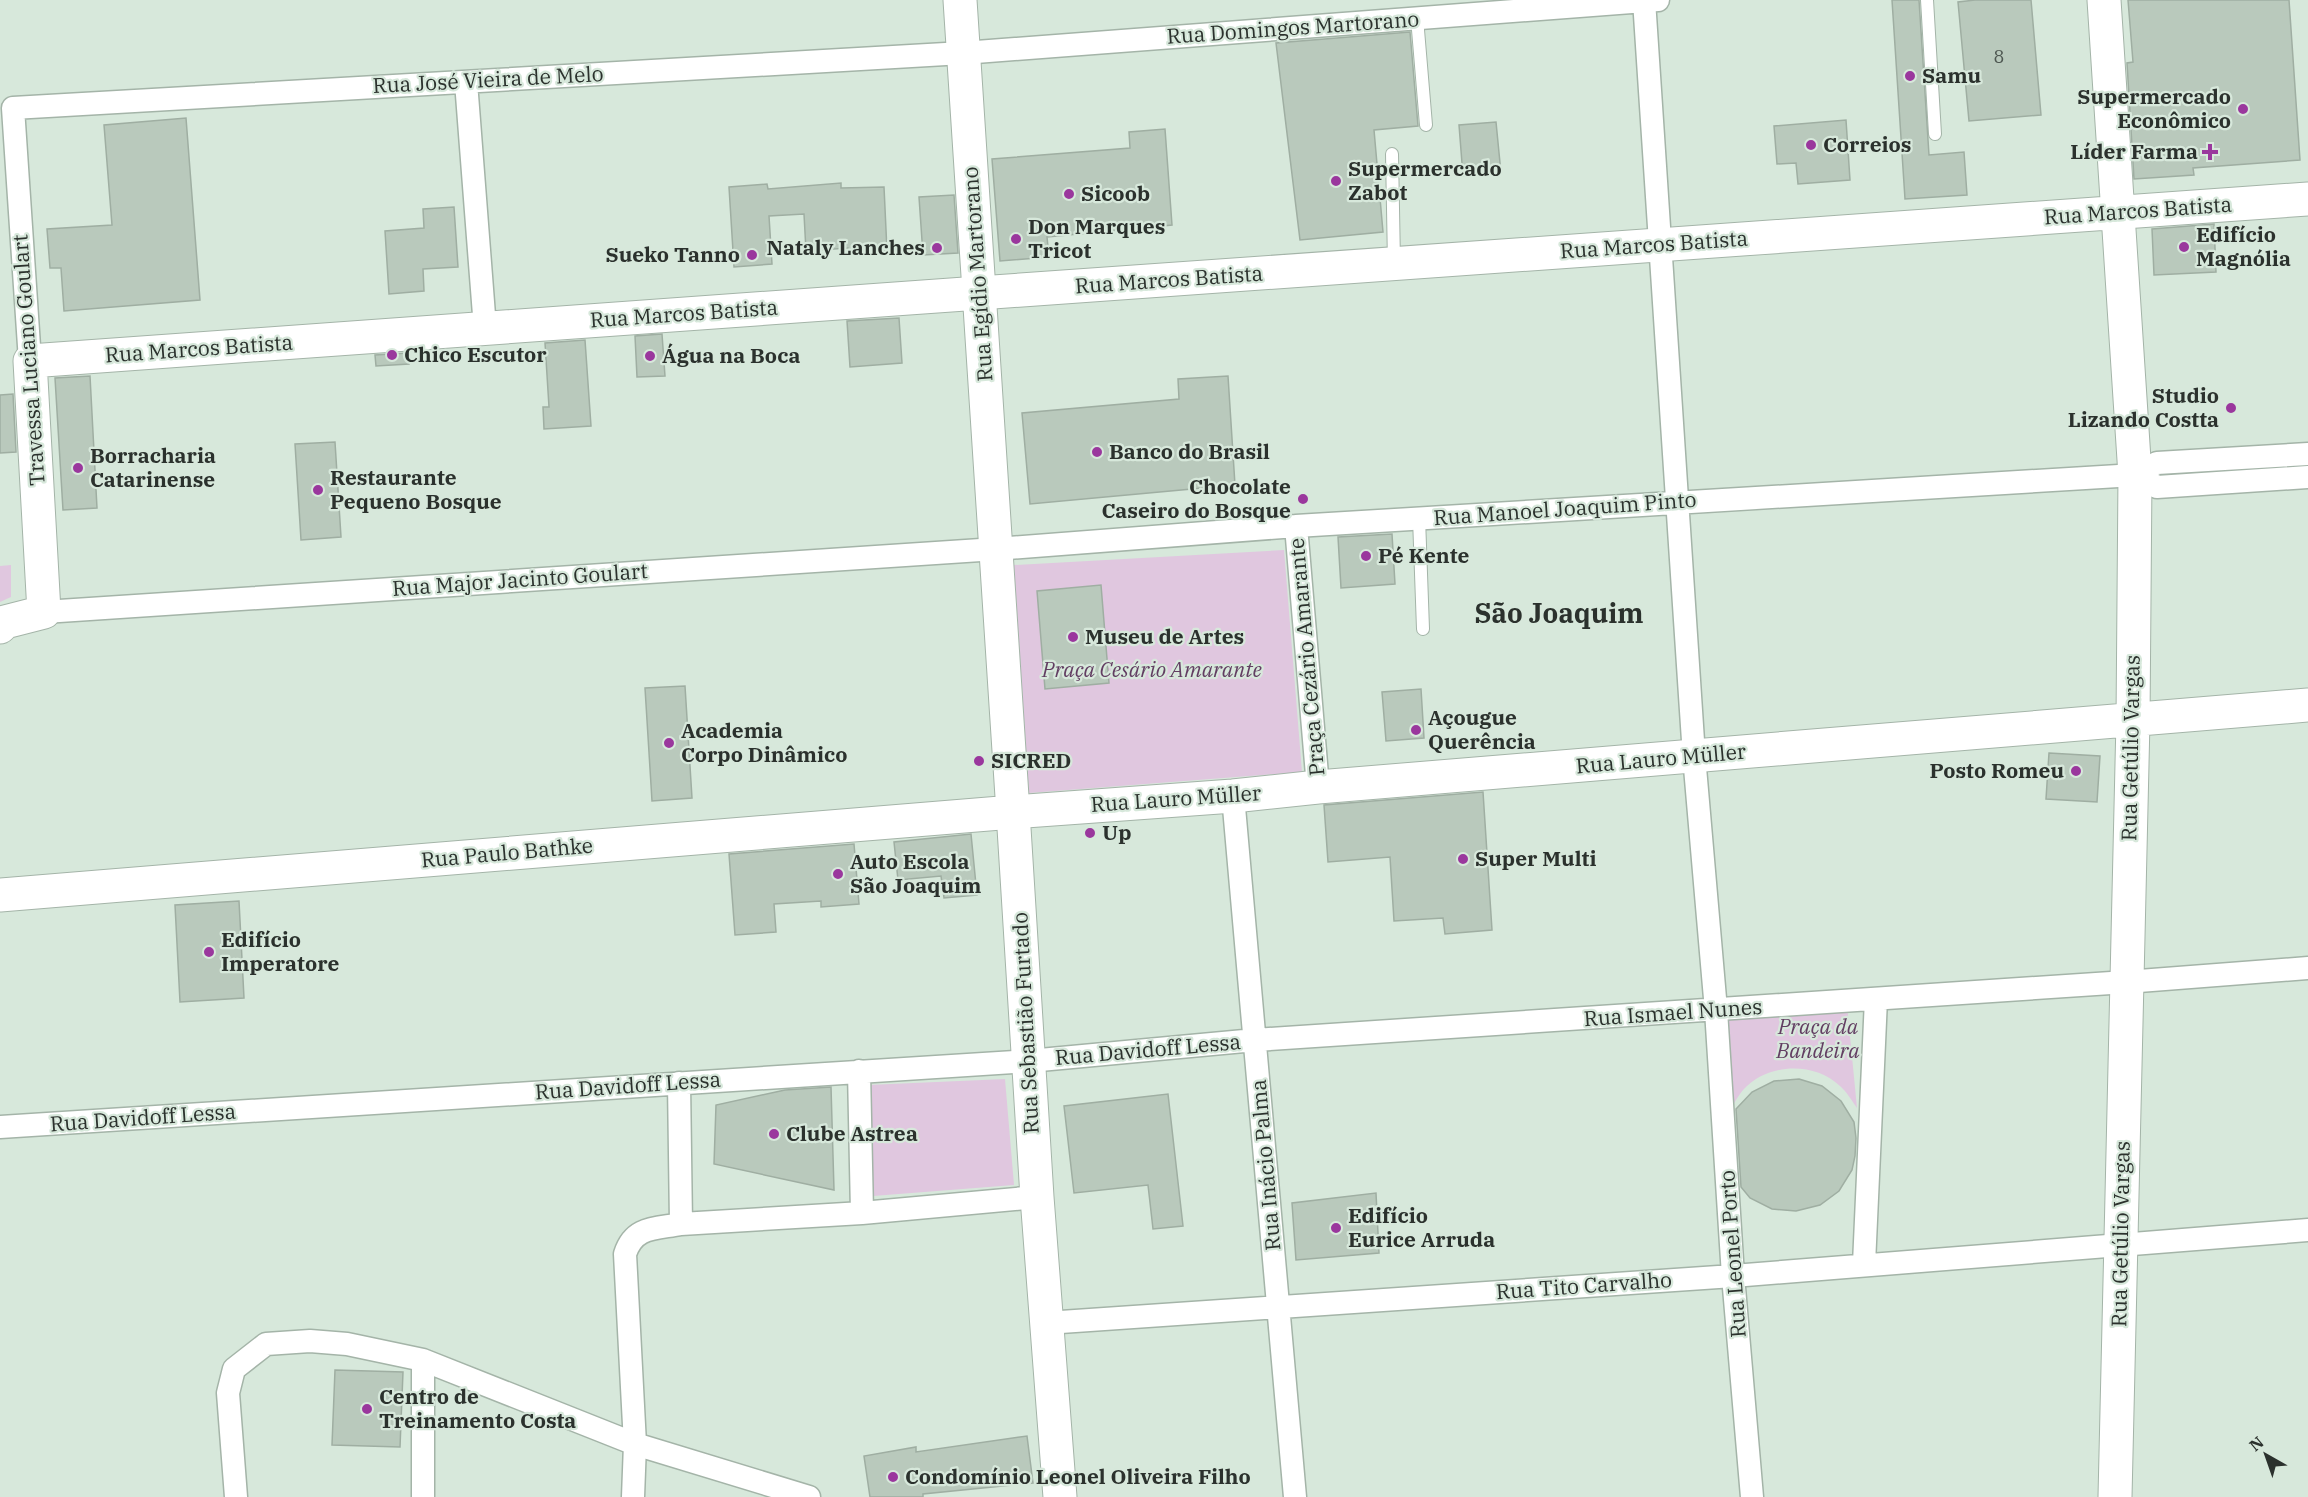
<svg xmlns="http://www.w3.org/2000/svg" width="2308" height="1497" font-family="'IBM Plex Serif',serif">
<style>
.green{fill:#e0c7df}
.building{fill:#b9c9bc;stroke:#9faea2;stroke-width:1.5}
.lines{fill:none;stroke-linecap:round;stroke-linejoin:round}
.lane-casing{stroke:#a4b4a8;stroke-width:14}
.street-casing{stroke:#a4b4a8;stroke-width:25}
.secondary-casing{stroke:#a4b4a8;stroke-width:35}
.primary-casing{stroke:#a4b4a8;stroke-width:35}
.lane{stroke:#fff;stroke-width:12}
.street{stroke:#fff;stroke-width:22}
.secondary{stroke:#fff;stroke-width:33}
.primary{stroke:#fff;stroke-width:33}
.poi-dot{fill:#9a379d;stroke:#d7e8db;stroke-width:2}
.labels{text-anchor:middle;stroke-width:4.5;stroke-linejoin:round;paint-order:stroke}
.number-label{font-size:18px;fill:#4e5751}
.street-label{font-size:21px;fill:#2b312d;stroke:#d7e8db}
.poi-label{font-size:21px;font-weight:bold;fill:#2b312d;stroke:#d7e8db;text-anchor:start}
.park-label{font-size:21px;font-style:italic;fill:#623e62;stroke:#d7e8db}
.district-label{font-size:27px;font-weight:bold;fill:#2b312d;stroke:#d7e8db}
</style>
<rect width="100%" height="100%" fill="#d7e8db"/>
<!-- green -->
<path class="green" d="M1284,550L1302,772L1029,793L1014,565Z
M11,565V597L0,602V566Z
M1847,1005L1857,1108C1852,1101 1847,1092 1840,1086C1814,1061 1767,1063 1743,1090C1738,1096 1734,1103 1730,1110L1723,1014Z
M1005,1079L1014,1185L873,1196L868,1085Z"/>
<!-- building -->
<path class="building" d="M1892,0H1919L1929,155L1964,152L1967,195L1905,199Z
M1975,0H2031L2041,115L1969,121L1958,2Z
M2128,0H2289L2300,160L2193,168L2194,175L2134,179L2127,63L2133,62Z
M1410,32L1418,126L1374,130L1383,232L1300,240L1276,43Z
M186,118L200,300L64,311L61,268H50L47,229L112,225L104,125Z
M1846,120L1850,180L1798,184L1796,163L1777,164L1774,126Z
M1496,122L1501,173L1463,176L1459,125Z
M1165,129L1172,225L1047,237L1049,257L1000,261L992,159L1130,148L1129,132Z
M841,183V188L884,187L887,251L849,253L848,248L806,251L804,214L769,216L772,264L734,267L729,187L767,184L768,189Z
M954,195L958,253L923,255L919,197Z
M454,207L458,267L423,269L424,291L389,294L385,231L424,228L423,209Z
M2214,224L2216,272L2154,275L2152,229Z
M899,318L902,363L850,367L847,321Z
M662,334L665,376L637,377L635,336Z
M585,340L591,426L544,429L543,407H549L545,343Z
M408,353L409,364L376,366L375,355Z
M90,376L97,508L63,510L55,378Z
M1228,376L1235,485L1030,504L1022,413L1179,399L1178,379Z
M13,394L16,452L0,453V395Z
M335,442L341,537L301,540L295,444Z
M1392,534L1395,584L1341,588L1338,537Z
M1101,585L1109,683L1045,689L1037,591Z
M685,686L692,798L652,801L645,688Z
M1421,689L1424,738L1386,741L1382,692Z
M2049,753L2100,756L2097,802L2046,799Z
M1483,792L1492,930L1445,934L1443,918L1394,921L1390,857L1328,862L1324,805Z
M971,834L977,895L944,898L941,876L898,880L894,842Z
M854,844L859,904L821,907V901L774,904L776,932L735,935L729,854Z
M239,901L244,998L180,1002L175,905Z
M1799,1079L1822,1086L1841,1101L1854,1122L1856,1138L1855,1156L1852,1170L1839,1191L1820,1205L1796,1211L1772,1209L1750,1198L1741,1187L1736,1109L1752,1092L1774,1081Z
M831,1087L834,1190L714,1164L716,1105L785,1090Z
M1168,1094L1183,1226L1153,1229L1148,1185L1074,1193L1064,1106Z
M1376,1193L1379,1253L1296,1260L1292,1203Z
M335,1370L403,1372L400,1447L332,1445Z
M1027,1436L1033,1483L923,1494V1497H870L864,1456L916,1447V1452Z"/>
<g class="lines">
<!-- lane casing -->
<g class="lane-casing">
<path id="lane" d="M1927,0L1935,134
M1417,18L1426,125
M1392,154L1394,263
M1419,518L1423,629"/>
</g>
<!-- street casing -->
<g class="street-casing">
<path id="street" d="M1644,0L1694,756L1716,1010L1733,1276L1752,1497
M466,82L485,328
M30,361L13,108L963,53L1658,0
M2135,475L2157,487L2308,477
M1296,526L1318,787
M44,612L996,549L1296,526L2135,475L2157,463L2308,454
M1233,796L1295,1497
M859,1071L862,1213
M0,1127L1029,1061L1255,1040L2126,982L2308,968
M681,1224L862,1213L1037,1197
M1864,1264L1876,999
M1046,1323L1733,1276L2308,1230
M236,1497L228,1393L234,1369L266,1344L310,1341L347,1344L423,1360L635,1444L809,1497
M423,1497V1360
M633,1497L635,1444L625,1254C634,1226 655,1229 681,1224L679,1083"/>
</g>
<!-- secondary casing -->
<g class="secondary-casing">
<path id="secondary" d="M2104,0L2135,475L2133,721L2115,1497
M979,293L2308,199
M1060,1497L1037,1197L1013,812L1233,796L1318,787L2308,705"/>
</g>
<!-- primary casing -->
<g class="primary-casing">
<path id="primary" d="M0,627L5,622L44,612L30,361L979,293
M0,895L1013,812L960,0"/>
</g>
<!-- lane -->
<use href="#lane" class="lane"/>
<!-- street -->
<use href="#street" class="street"/>
<!-- secondary -->
<use href="#secondary" class="secondary"/>
<!-- primary -->
<use href="#primary" class="primary"/>
</g>
<!-- markers -->
<g class="poi-dot">
<circle cx="1910" cy="76" r="6"/>
<circle cx="2243" cy="109" r="6"/>
<circle cx="1811" cy="145" r="6"/>
<path d="M2207 143h6v6h6v6h-6v6h-6v-6h-6v-6h6z"/>
<circle cx="1336" cy="181" r="6"/>
<circle cx="1069" cy="194" r="6"/>
<circle cx="1016" cy="239" r="6"/>
<circle cx="2184" cy="247" r="6"/>
<circle cx="937" cy="248" r="6"/>
<circle cx="752" cy="255" r="6"/>
<circle cx="392" cy="355" r="6"/>
<circle cx="650" cy="356" r="6"/>
<circle cx="2231" cy="408" r="6"/>
<circle cx="1097" cy="452" r="6"/>
<circle cx="78" cy="468" r="6"/>
<circle cx="318" cy="490" r="6"/>
<circle cx="1303" cy="499" r="6"/>
<circle cx="1366" cy="556" r="6"/>
<circle cx="1073" cy="637" r="6"/>
<circle cx="1416" cy="730" r="6"/>
<circle cx="669" cy="743" r="6"/>
<circle cx="979" cy="761" r="6"/>
<circle cx="2076" cy="771" r="6"/>
<circle cx="1090" cy="833" r="6"/>
<circle cx="1463" cy="859" r="6"/>
<circle cx="838" cy="874" r="6"/>
<circle cx="209" cy="952" r="6"/>
<circle cx="774" cy="1134" r="6"/>
<circle cx="1336" cy="1228" r="6"/>
<circle cx="367" cy="1409" r="6"/>
<circle cx="893" cy="1477" r="6"/>
</g>
<g class="labels">
<!-- number labels -->
<g class="number-label">
<text x="1999" y="63">8</text>
</g>
<!-- street labels -->
<g class="street-label">
<text transform="translate(1293 28) rotate(-4)" y="7">Rua Domingos Martorano</text>
<text transform="translate(488 80) rotate(-3)" y="7">Rua José Vieira de Melo</text>
<text transform="translate(2138 211) rotate(-4)" y="7">Rua Marcos Batista</text>
<text transform="translate(1654 245) rotate(-4)" y="7">Rua Marcos Batista</text>
<text transform="translate(978 274) rotate(-94)" y="7">Rua Egídio Martorano</text>
<text transform="translate(1169 280) rotate(-4)" y="7">Rua Marcos Batista</text>
<text transform="translate(684 314) rotate(-4)" y="7">Rua Marcos Batista</text>
<text transform="translate(199 349) rotate(-4)" y="7">Rua Marcos Batista</text>
<text transform="translate(29 360) rotate(-94)" y="7">Travessa Luciano Goulart</text>
<text transform="translate(1565 509) rotate(-4)" y="7">Rua Manoel Joaquim Pinto</text>
<text transform="translate(520 580) rotate(-4)" y="7">Rua Major Jacinto Goulart</text>
<text transform="translate(1307 657) rotate(-95)" y="7">Praça Cezário Amarante</text>
<text transform="translate(2131 748) rotate(-89)" y="7">Rua Getúlio Vargas</text>
<text transform="translate(1661 759) rotate(-5)" y="7">Rua Lauro Müller</text>
<text transform="translate(1176 799) rotate(-4)" y="7">Rua Lauro Müller</text>
<text transform="translate(507 853) rotate(-5)" y="7">Rua Paulo Bathke</text>
<text transform="translate(1673 1013) rotate(-4)" y="7">Rua Ismael Nunes</text>
<text transform="translate(1026 1023) rotate(-93)" y="7">Rua Sebastião Furtado</text>
<text transform="translate(1148 1050) rotate(-5)" y="7">Rua Davidoff Lessa</text>
<text transform="translate(628 1086) rotate(-4)" y="7">Rua Davidoff Lessa</text>
<text transform="translate(143 1118) rotate(-4)" y="7">Rua Davidoff Lessa</text>
<text transform="translate(1266 1165) rotate(-95)" y="7">Rua Inácio Palma</text>
<text transform="translate(2121 1234) rotate(-89)" y="7">Rua Getúlio Vargas</text>
<text transform="translate(1733 1254) rotate(-94)" y="7">Rua Leonel Porto</text>
<text transform="translate(1584 1286) rotate(-4)" y="7">Rua Tito Carvalho</text>
</g>
<!-- poi labels -->
<g class="poi-label">
<text x="1922" y="83">Samu</text>
<text x="2231" y="104" text-anchor="end">Supermercado<tspan x="2231" dy="24">Econômico</tspan></text>
<text x="1823" y="152">Correios</text>
<text x="2198" y="159" text-anchor="end">Líder Farma</text>
<text x="1348" y="176">Supermercado<tspan x="1348" dy="24">Zabot</tspan></text>
<text x="1081" y="201">Sicoob</text>
<text x="1028" y="234">Don Marques<tspan x="1028" dy="24">Tricot</tspan></text>
<text x="2196" y="242">Edifício<tspan x="2196" dy="24">Magnólia</tspan></text>
<text x="925" y="255" text-anchor="end">Nataly Lanches</text>
<text x="740" y="262" text-anchor="end">Sueko Tanno</text>
<text x="404" y="362">Chico Escutor</text>
<text x="662" y="363">Água na Boca</text>
<text x="2219" y="403" text-anchor="end">Studio<tspan x="2219" dy="24">Lizando Costta</tspan></text>
<text x="1109" y="459">Banco do Brasil</text>
<text x="90" y="463">Borracharia<tspan x="90" dy="24">Catarinense</tspan></text>
<text x="330" y="485">Restaurante<tspan x="330" dy="24">Pequeno Bosque</tspan></text>
<text x="1291" y="494" text-anchor="end">Chocolate<tspan x="1291" dy="24">Caseiro do Bosque</tspan></text>
<text x="1378" y="563">Pé Kente</text>
<text x="1085" y="644">Museu de Artes</text>
<text x="1428" y="725">Açougue<tspan x="1428" dy="24">Querência</tspan></text>
<text x="681" y="738">Academia<tspan x="681" dy="24">Corpo Dinâmico</tspan></text>
<text x="991" y="768">SICRED</text>
<text x="2064" y="778" text-anchor="end">Posto Romeu</text>
<text x="1102" y="840">Up</text>
<text x="1475" y="866">Super Multi</text>
<text x="850" y="869">Auto Escola<tspan x="850" dy="24">São Joaquim</tspan></text>
<text x="221" y="947">Edifício<tspan x="221" dy="24">Imperatore</tspan></text>
<text x="786" y="1141">Clube Astrea</text>
<text x="1348" y="1223">Edifício<tspan x="1348" dy="24">Eurice Arruda</tspan></text>
<text x="379" y="1404">Centro de<tspan x="379" dy="24">Treinamento Costa</tspan></text>
<text x="905" y="1484">Condomínio Leonel Oliveira Filho</text>
</g>
<!-- park labels -->
<g class="park-label">
<text x="1152" y="677">Praça Cesário Amarante</text>
<text x="1818" y="1034">Praça da<tspan x="1818" dy="24">Bandeira</tspan></text>
</g>
<!-- district labels -->
<g class="district-label">
<text x="1559" y="623">São Joaquim</text>
</g>
</g>
<!-- north arrow -->
<g transform="translate(2266 1455) rotate(320)" stroke="#d7e8db" stroke-width="4.5" paint-order="stroke">
<path d="M0-4.5L10 22L0 15L-10 22Z" fill="#2b312d"/>
<text y="-9" font-size="16" font-weight="bold" text-anchor="middle" fill="#2b312d">N</text>
</g>
</svg>
